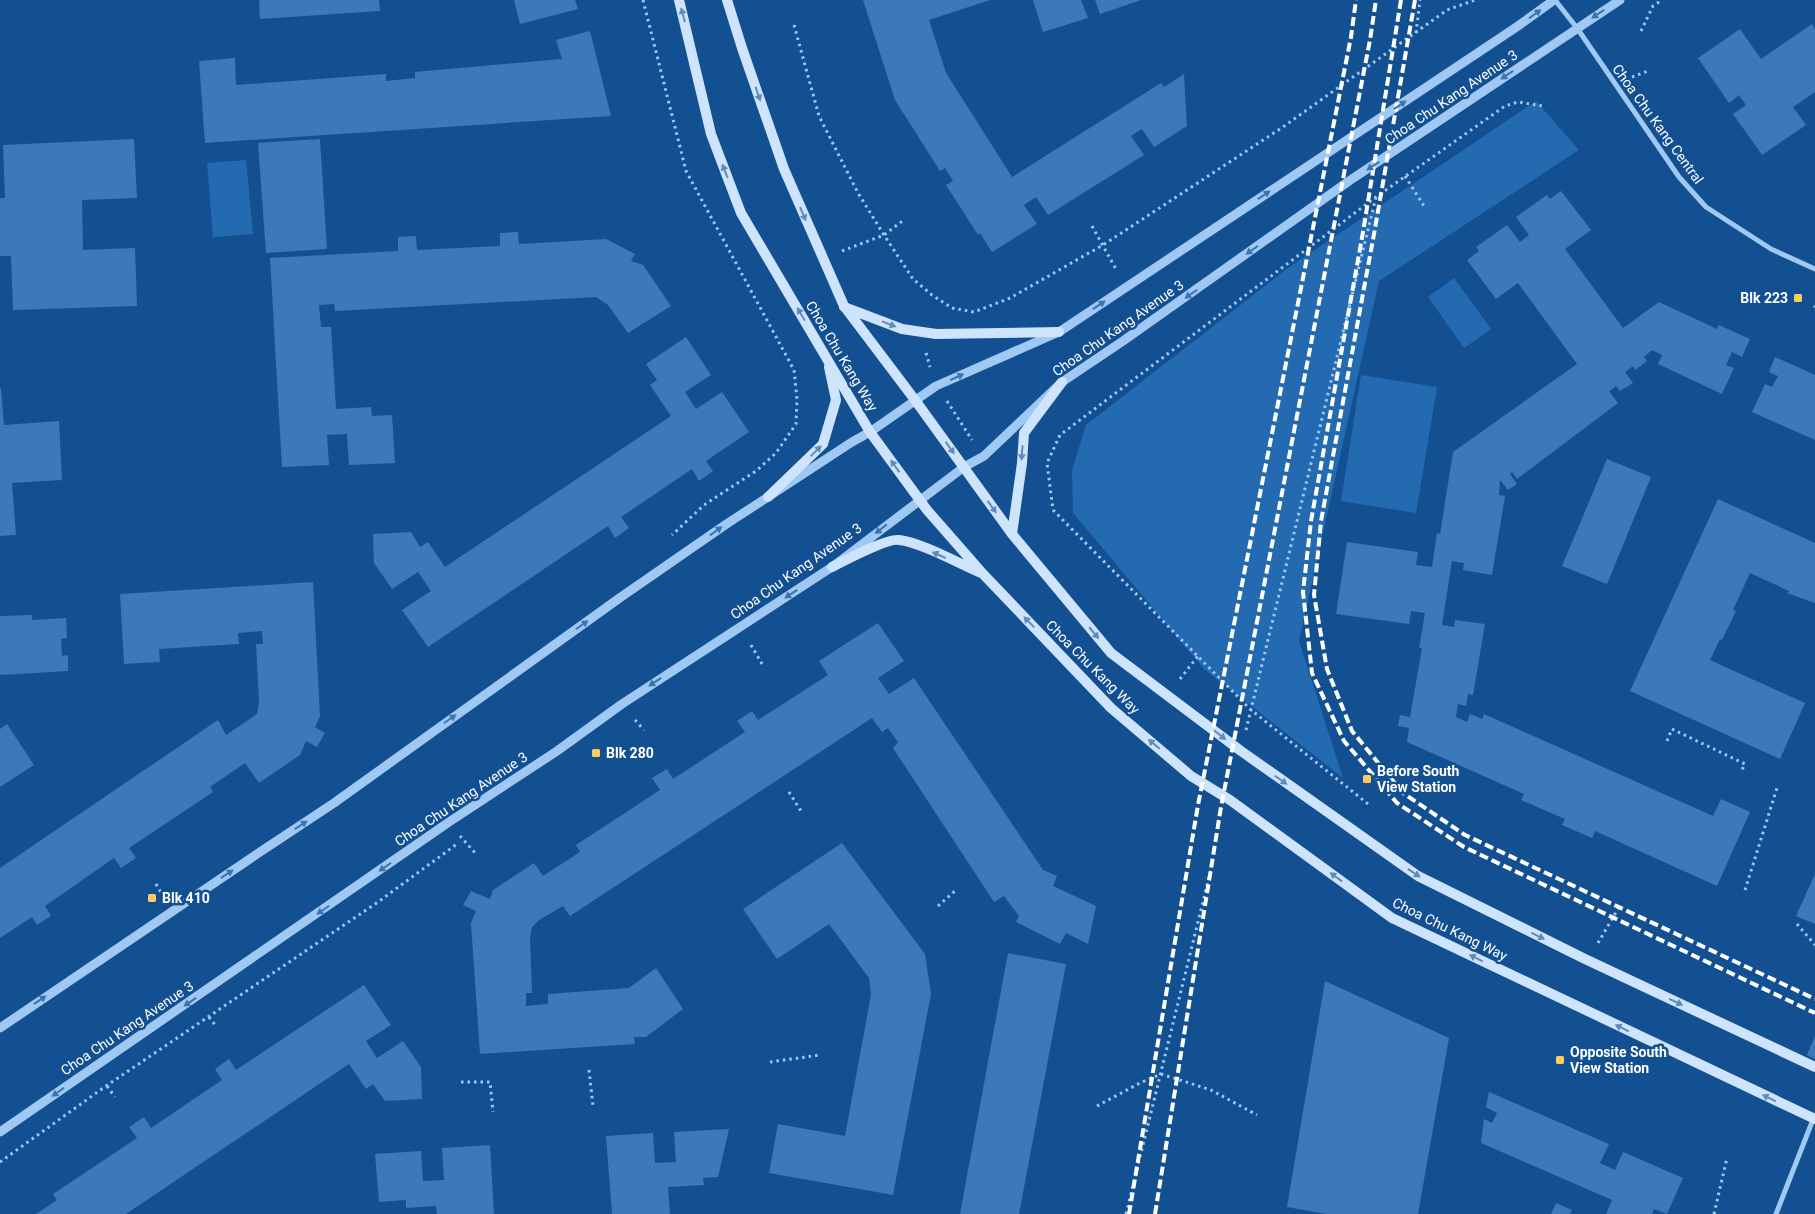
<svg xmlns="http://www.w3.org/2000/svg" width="1815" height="1214" font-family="Roboto,sans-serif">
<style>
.green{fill:#246ab1}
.building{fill:#3b79ba}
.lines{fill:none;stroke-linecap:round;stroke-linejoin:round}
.path{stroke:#9fc8f2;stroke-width:3;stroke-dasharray:2.5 4;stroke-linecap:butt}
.minor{stroke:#9fc8f2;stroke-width:5}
.tertiary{stroke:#9fc8f2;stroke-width:9}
.secondary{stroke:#cee4fc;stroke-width:10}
.rail{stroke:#fff;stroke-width:4;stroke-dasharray:9 4;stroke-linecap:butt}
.oneway{fill:#3d74af}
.oneway2{fill:#5e8bbc}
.poi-dot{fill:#ffca60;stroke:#135092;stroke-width:2}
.labels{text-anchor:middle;stroke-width:5;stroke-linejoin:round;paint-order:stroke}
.street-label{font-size:14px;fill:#fff;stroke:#135092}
.poi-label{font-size:14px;font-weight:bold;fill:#fff;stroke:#135092;text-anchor:start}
</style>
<rect width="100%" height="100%" fill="#135092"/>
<!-- green -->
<path class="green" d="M1536,101L1579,150L1379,281L1299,641L1343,778L1204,669L1073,513L1072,470L1086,425L1288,268Z
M246,160L253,234L213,237L207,163Z
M1454,278L1491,329L1464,348L1428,297Z
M1361,375L1437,387L1416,513L1341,501Z"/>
<!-- building -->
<path class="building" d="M259,0H379L380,11L260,19Z
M514,0H575L578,9L520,24Z
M863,0H990L929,20L946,73L1012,177L1161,83L1164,87L1184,74L1187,126L1154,147L1142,129L1131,136L1144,155L1048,215L1036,197L1024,205L1037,224L992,252L980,233L978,235L946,185L953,181L945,168L940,171L895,100Z
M1033,0H1081L1088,18L1043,32Z
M1095,0H1141L1100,14Z
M1812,24L1815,29V92L1793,107L1806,125L1762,155L1733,114L1746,105L1739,95L1729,103L1698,58L1740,29L1761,59Z
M590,31L611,116L205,143L199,61L235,58L236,85L386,74V81L415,78V72L562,59L556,40Z
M134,139L137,198L82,200L83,250L135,248L137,306L13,310L11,256H0V198H5L3,145Z
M320,139L327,249L266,253L258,143Z
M1561,191L1591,230L1565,249L1623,328L1659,302L1717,329L1719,325L1750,339L1742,357L1732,352L1726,365L1734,368L1722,394L1658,364L1662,355L1652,350L1644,357L1647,361L1635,370L1633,366L1625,372L1633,383L1620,391L1616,386L1609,391L1618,403L1517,479L1512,472L1510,474L1517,484L1508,490L1500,480L1499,495L1505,496L1492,575L1463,570L1464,563L1452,561L1442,625L1454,627L1455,620L1485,624L1473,695L1468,694L1466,706L1458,704L1456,717L1467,722L1470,714L1482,719L1484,714L1713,816L1721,799L1750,812L1717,886L1595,831L1592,838L1562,825L1565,819L1521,800L1524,794L1407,742L1409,728L1398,726L1400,715L1410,717L1422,648H1419L1425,613L1411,611L1409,624L1336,614L1347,542L1418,552L1416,565L1432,567L1437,533L1440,534L1453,452L1577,364L1518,283L1496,299L1467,260L1479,251L1476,247L1507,225L1520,242L1529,235L1516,217L1547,195L1550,199Z
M518,232L519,244L606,239L635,254L631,261L643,265L671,306L628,333L608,305L596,297L335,311L334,304L319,305L321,327H331L336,409L371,407L372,416L392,415L395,463L349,465L347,434L327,435L329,465L282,467L270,258L398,251V237L416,236L417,250L500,246V233Z
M686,337L711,375L685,392L696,409L722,392L749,432L706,461L713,471L699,481L692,469L621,517L629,528L615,538L608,526L428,647L402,610L431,591L418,572L392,589L374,563L373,534L411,532L420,547L428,542L445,567L671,416L650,385L657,380L646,364Z
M1775,357L1815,375V440L1752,412L1765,384L1772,387L1778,376L1769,372Z
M0,388H1L4,425L59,421L62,480L12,483L16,535L0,536Z
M1607,459L1651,477L1607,584L1562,566Z
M1718,499L1815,543V603L1787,593L1789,591L1750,573L1733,610L1736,611L1722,640L1720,639L1710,660L1805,703L1780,759L1630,691Z
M313,582L320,716L315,727L325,733L317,747L306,741L300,755L259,783L245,763L210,787L213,792L129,848L136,858L121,868L114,858L45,906L51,916L37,925L32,917L0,938V868L218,720L226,735L257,714L259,702L256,644H263L262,631L238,633L239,644L159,649L160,662L124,664L120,594Z
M32,615V620L66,618L67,638L61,639L62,656L68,655V671L0,675V616Z
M878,623L904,661L878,678L889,694L914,678L1043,870L1057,876L1053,886L1096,906L1088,944L1066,933L1060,944L1016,922L1019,916L1004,896L994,902L893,748L898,742L888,728L882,732L872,718L570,916L563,906L539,920L532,927L530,937L532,993H526V1006L548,1004V994L629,988L656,968L683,1009L646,1037H634L635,1044L480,1054L471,923L476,911L463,905L471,891L490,899L493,890L534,863L543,876L580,852L576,845L660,790L652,778L667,769L673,779L745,732L737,721L752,711L758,720L828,675L819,661Z
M7,724L34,765L0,787V729Z
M842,843L925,954L931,994L893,1195L769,1173L778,1124L845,1136L871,995L869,978L829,924L777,959L743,909Z
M1815,874V924L1796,916Z
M1008,953L1066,964L1019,1214H960Z
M1325,981L1449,1038L1418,1214H1326L1287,1207Z
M364,985L391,1025L366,1041L377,1058L403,1041L421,1067L422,1099L385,1101L373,1084L366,1089L349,1064L126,1214H36L57,1200L53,1194L137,1138L129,1127L144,1117L151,1128L222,1080L215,1069L229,1059L236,1070Z
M1815,1036V1059L1807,1055Z
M1489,1092L1609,1144L1600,1163L1615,1170L1623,1152L1683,1178L1667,1214L1654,1209L1652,1214H1606L1612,1200L1481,1143L1484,1119L1492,1123L1497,1113L1486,1107Z
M729,1129L718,1177L703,1178L704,1185L668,1187L670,1214H612L606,1136L653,1133L655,1163L676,1162L674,1132Z
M490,1145L494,1214H437L436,1206L406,1208V1200L379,1202L375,1154L421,1151L423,1181L444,1180L442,1148Z
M1556,1203L1572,1210L1570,1214H1551Z"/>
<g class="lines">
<!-- path -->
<path class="path" d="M643,0L686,171L794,370L797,399L796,424L776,453L756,471L704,505L672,535
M794,25L819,116L858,193L884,235L913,279L932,295L952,308L974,312L1010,298L1103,245L1283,127L1447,10L1475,0
M1641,31L1653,6L1662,0
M1416,33L1420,0
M1632,77L1648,71
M1405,176L1424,206
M1092,226L1117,271
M842,251L884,235L905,219
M1814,306L1815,307
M926,353L930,367
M947,401L972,440
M751,645L762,664
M1180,679L1198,656
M635,720L644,730
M1246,730L1376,197
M1667,741L1672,729L1745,764L1741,772
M789,792L801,811
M1368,804L1250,709L1053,510L1047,463L1060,435L1376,197L1505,106L1518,102L1543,106
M460,836L477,855
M156,884L162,894
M1745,890L1777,788
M938,906L956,890
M1797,924L1815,945
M1598,943L1619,907
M209,1017L216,1026
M770,1062L820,1055
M589,1070L593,1106
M461,1082H490L493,1112
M107,1086L115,1097
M1097,1106L1140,1083L1161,1074L1211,1090L1257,1115
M0,1162L106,1086L378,902L457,844
M1126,1214L1213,861
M1714,1214L1727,1158"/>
<!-- minor -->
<path class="minor" d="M1555,0L1577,28L1679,177L1706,207L1771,249L1815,269
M1776,1214L1814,1117"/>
<!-- tertiary -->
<path class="tertiary" d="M0,1028L260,852L334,803L621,597L725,525L852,442L870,432L936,386L1059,332L1518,26L1554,0
M0,1132L449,822L557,751L622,704L832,567L964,467L984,456L1062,382L1123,341L1349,181L1620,0"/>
<!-- secondary -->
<path class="secondary" d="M679,0L711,134L741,213L870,432L927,510L984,575L1111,708L1191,776L1230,800L1392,918L1815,1119
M727,0L742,48L784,169L844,306L915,400L1012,534L1111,653L1241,751L1418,876L1585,959L1815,1067
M844,307L902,329L936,334L1059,332
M768,497L823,444L836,400L829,367
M1012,534L1022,463L1024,433L1062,382
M832,567C844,561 887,538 899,540C920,542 960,564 981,573"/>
<!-- rail -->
<path class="rail" d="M1401,0L1363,232L1311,521L1303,592L1312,673L1344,741L1397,803L1464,847L1815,1013
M1415,0L1374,234L1321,521L1314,595L1327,669L1352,731L1403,793L1465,835L1815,999
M1129,1214L1198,805L1351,37L1356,0
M1155,1214L1221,807L1370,40L1376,0"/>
</g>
<!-- one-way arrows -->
<defs><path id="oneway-solid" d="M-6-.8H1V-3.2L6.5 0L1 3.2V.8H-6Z" transform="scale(1.25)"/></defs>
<g class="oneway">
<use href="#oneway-solid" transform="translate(1535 14) rotate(-36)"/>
<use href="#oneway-solid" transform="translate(1598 14) rotate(147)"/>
<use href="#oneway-solid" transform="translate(1507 75) rotate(146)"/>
<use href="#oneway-solid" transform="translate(1400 105) rotate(-34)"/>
<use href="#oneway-solid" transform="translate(1373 166) rotate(147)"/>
<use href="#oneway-solid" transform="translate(1264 195) rotate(-34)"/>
<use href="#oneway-solid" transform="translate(1252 250) rotate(145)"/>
<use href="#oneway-solid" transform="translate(1191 294) rotate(145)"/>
<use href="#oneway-solid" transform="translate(1099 305) rotate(-34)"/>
<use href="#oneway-solid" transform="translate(957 377) rotate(-24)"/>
<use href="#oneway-solid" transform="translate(881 529) rotate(142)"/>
<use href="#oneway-solid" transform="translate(716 531) rotate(-36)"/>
<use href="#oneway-solid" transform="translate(791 594) rotate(147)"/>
<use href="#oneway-solid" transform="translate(582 625) rotate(-35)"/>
<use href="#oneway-solid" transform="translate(655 682) rotate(147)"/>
<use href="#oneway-solid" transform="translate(450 719) rotate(-35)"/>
<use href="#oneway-solid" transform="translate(301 825) rotate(-33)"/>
<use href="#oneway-solid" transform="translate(385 867) rotate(145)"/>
<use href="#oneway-solid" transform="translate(227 874) rotate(-34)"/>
<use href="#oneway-solid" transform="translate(323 910) rotate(145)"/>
<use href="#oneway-solid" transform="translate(40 1000) rotate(-34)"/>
<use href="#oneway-solid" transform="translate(190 1002) rotate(146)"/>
<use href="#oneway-solid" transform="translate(58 1092) rotate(145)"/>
</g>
<g class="oneway2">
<use href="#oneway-solid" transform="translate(683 15) rotate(-105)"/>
<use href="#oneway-solid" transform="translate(758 94) rotate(71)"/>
<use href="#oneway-solid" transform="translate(725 171) rotate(-111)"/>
<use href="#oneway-solid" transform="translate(803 214) rotate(67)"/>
<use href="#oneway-solid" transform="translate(801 314) rotate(-121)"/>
<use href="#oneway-solid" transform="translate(889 324) rotate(21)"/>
<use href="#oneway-solid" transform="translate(950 448) rotate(54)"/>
<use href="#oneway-solid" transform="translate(816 451) rotate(-44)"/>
<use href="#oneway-solid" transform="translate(1022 453) rotate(94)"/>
<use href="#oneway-solid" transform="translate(895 466) rotate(-126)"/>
<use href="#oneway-solid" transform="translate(992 507) rotate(54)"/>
<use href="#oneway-solid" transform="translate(939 555) rotate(-156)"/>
<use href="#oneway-solid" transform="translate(1029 622) rotate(-134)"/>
<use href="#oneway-solid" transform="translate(1094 633) rotate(50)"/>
<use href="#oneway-solid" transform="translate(1220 735) rotate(38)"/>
<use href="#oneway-solid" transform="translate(1154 744) rotate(-140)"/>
<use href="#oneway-solid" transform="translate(1281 780) rotate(35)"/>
<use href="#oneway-solid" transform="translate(1414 873) rotate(33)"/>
<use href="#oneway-solid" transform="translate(1336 877) rotate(-144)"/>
<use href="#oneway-solid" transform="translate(1538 936) rotate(26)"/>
<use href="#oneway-solid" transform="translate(1476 958) rotate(-154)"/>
<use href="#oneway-solid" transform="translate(1676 1002) rotate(25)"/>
<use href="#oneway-solid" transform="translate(1622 1028) rotate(-154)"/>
<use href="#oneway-solid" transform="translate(1769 1098) rotate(-154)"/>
</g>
<!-- markers -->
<g class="poi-dot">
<rect x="1793" y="293" width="10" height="10" rx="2.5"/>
<rect x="591" y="748" width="10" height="10" rx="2.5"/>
<rect x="1362" y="774" width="10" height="10" rx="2.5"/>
<rect x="147" y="893" width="10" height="10" rx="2.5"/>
<rect x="1555" y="1055" width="10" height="10" rx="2.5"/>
</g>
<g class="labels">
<!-- street labels -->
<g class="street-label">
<text transform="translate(1451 97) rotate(-34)" y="5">Choa Chu Kang Avenue 3</text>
<text transform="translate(1658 124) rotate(54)" y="5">Choa Chu Kang Central</text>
<text transform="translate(1118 328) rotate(-35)" y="5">Choa Chu Kang Avenue 3</text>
<text transform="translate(842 356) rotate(59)" y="5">Choa Chu Kang Way</text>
<text transform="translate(796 571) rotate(-35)" y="5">Choa Chu Kang Avenue 3</text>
<text transform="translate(1093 667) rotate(45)" y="5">Choa Chu Kang Way</text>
<text transform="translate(461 799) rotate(-34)" y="5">Choa Chu Kang Avenue 3</text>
<text transform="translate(1450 929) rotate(26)" y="5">Choa Chu Kang Way</text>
<text transform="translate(127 1028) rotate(-34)" y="5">Choa Chu Kang Avenue 3</text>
</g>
<!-- poi labels -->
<g class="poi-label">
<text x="1788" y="303" text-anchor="end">Blk 223</text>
<text x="606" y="758">Blk 280</text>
<text x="1377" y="776">Before South<tspan x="1377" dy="16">View Station</tspan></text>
<text x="162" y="903">Blk 410</text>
<text x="1570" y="1057">Opposite South<tspan x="1570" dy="16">View Station</tspan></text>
</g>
</g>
</svg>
